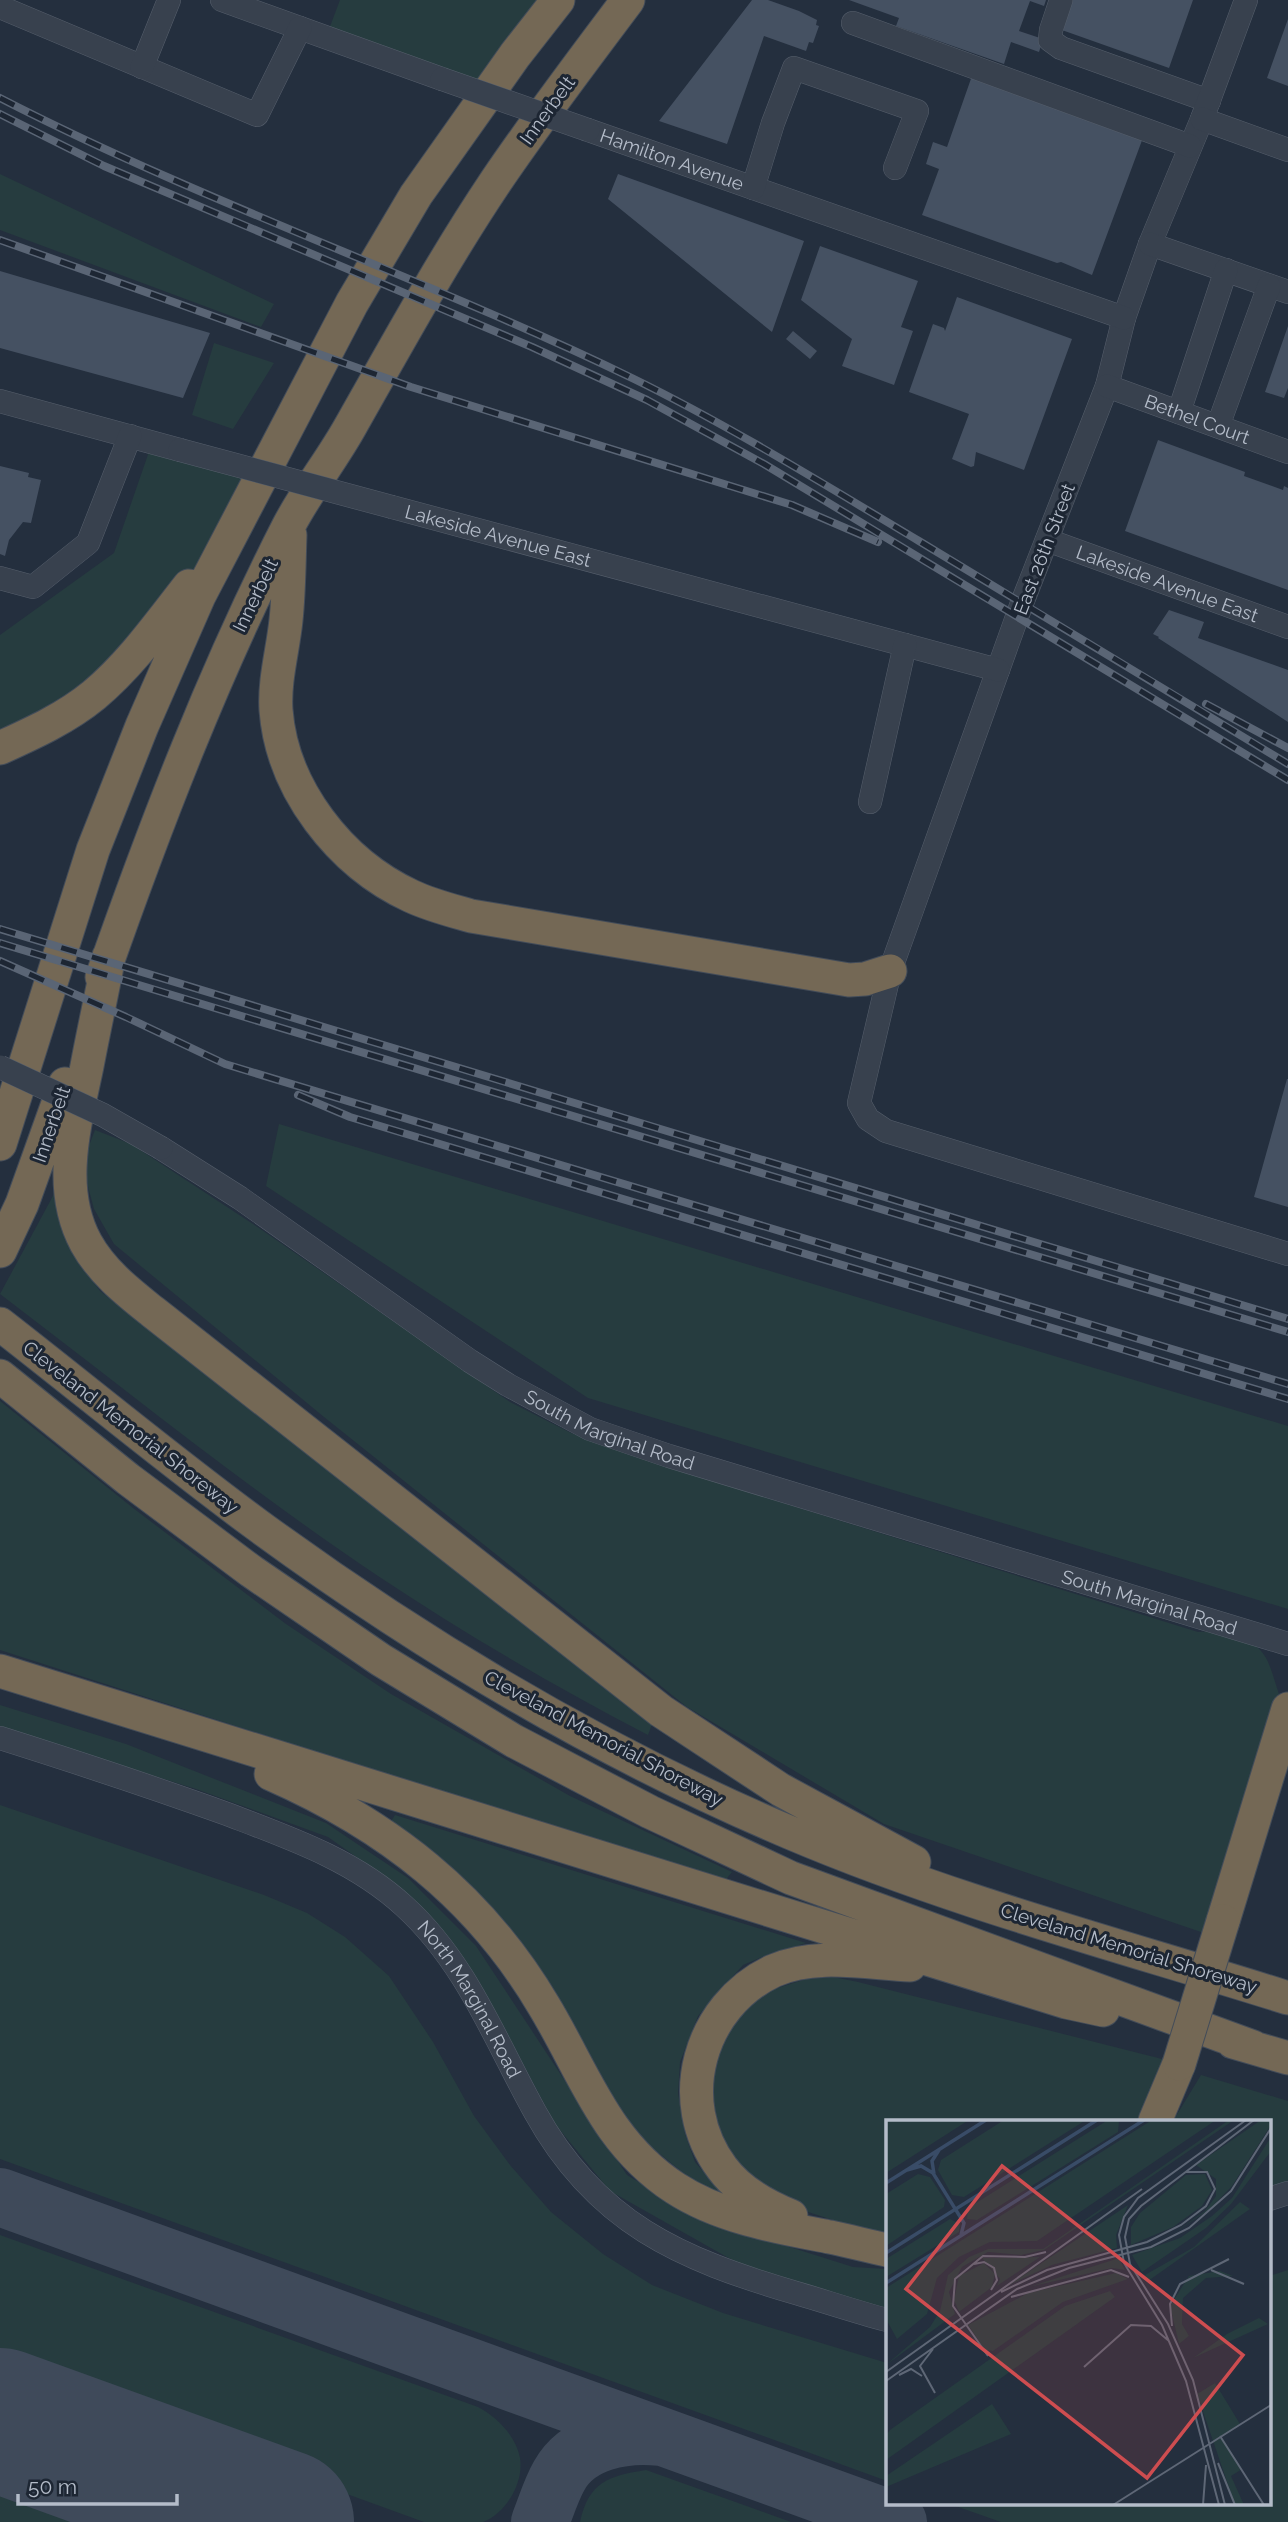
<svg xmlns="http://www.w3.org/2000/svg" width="1288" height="2522" font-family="Raleway,sans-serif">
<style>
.green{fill:#263c3f}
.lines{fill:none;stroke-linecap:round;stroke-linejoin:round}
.taxiway{stroke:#3f4a5a;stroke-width:58}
.runway{stroke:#3f4a5a;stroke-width:144}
.building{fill:#455162}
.minor-casing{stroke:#565f6c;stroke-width:24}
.highway-casing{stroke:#434c59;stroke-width:35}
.minor{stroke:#38414e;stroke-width:23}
.highway{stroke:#746855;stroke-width:33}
.rail-casing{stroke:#5a6575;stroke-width:8}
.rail{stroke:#1d2633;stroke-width:5;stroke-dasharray:16;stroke-linecap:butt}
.minor-bridge-casing{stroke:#565f6c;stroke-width:24;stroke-linecap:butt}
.highway-bridge-casing{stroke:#434c59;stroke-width:35;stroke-linecap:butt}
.minor-bridge{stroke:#38414e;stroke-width:23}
.highway-bridge{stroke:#746855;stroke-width:33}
.labels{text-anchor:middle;stroke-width:6;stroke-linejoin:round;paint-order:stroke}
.street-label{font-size:19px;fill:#b4bcc9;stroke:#1d2633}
.inset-river{fill:none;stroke:#394c67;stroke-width:3.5}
.inset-road{fill:none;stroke:#5e6776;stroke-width:2}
.view{fill:#ce4d50;fill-opacity:0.15;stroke:#ce4d50;stroke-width:3.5}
.inset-edge{fill:none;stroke:#b4bcc9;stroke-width:3.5}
</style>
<rect width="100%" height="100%" fill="#242f3e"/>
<!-- green -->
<path class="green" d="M340,0H558L488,95L326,37Z
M0,174L274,304L261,327L0,230Z
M214,343L274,363L233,429L192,415Z
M152,443L256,471L230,534L136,654L0,748V635L114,553Z
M279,1124L1288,1426V1609L588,1398L266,1186Z
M95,1130L131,1144L259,1228L510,1402L571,1433L764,1497L1198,1632C1222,1631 1252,1634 1266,1658C1272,1669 1275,1683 1279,1694L1204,1933L884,1824L687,1707L324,1417L114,1244L94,1209L82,1164Z
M54,1194C61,1234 76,1259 100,1291L652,1724L648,1735C556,1687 465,1634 378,1576C248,1489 125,1389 0,1294Z
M0,1401L133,1508L286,1624L391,1694L570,1796L732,1872L723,1883L0,1650Z
M0,1705L126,1744L326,1823L408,1878L476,1946L627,2175L698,2218L853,2267L887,2269V2308L757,2274L610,2191L555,2124L478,1980L396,1885L328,1837L196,1789L0,1728Z
M0,1805L264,1895L307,1913L345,1937L389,1976L433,2042L474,2116L510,2165L551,2212L603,2254L652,2285L723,2313L887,2363V2481L0,2159Z
M395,1815L806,1943L767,1955L743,1965L698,2016L680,2062L678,2093L685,2134L695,2162L713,2183L732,2197L697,2184L629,2129L390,1823Z
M833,1977L858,1982L1166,2060L1139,2121H887V2234L860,2229L787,2205L760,2189L720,2141L710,2105L720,2043L735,2021L765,1992L806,1979Z
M1201,2075L1288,2101V2183L1269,2187V2121H1173Z
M0,2235L478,2407C497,2417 516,2436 520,2458C524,2483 506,2513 483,2522H424L0,2368Z
M1288,2270V2522H1001L947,2503H1269V2276Z
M0,2469L147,2522H0Z
M646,2470L791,2522H580C589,2482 608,2476 646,2470Z"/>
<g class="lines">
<!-- taxiway -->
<path class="taxiway" d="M0,2197L898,2522
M540,2522C546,2507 551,2490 559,2476C578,2441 625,2433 661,2437"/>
<!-- runway -->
<path class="runway" d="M0,2420L282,2522"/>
</g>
<!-- building -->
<path class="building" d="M752,0H768L799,11L817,20L816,25L819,26L813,43L809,42L806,51L764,36L727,144L659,121Z
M849,0H1046L1044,6L1030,1L1019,31L1043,39L1039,52L1011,42L1004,64L896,26L899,18Z
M1069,0H1193L1169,68L1059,29Z
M1288,19V86L1267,78Z
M973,73L1144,135L1092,275L1061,262L1057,263L922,215L939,169L926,164L933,142L947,147Z
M618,174L804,241L772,332L608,199Z
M820,246L918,281L901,327L913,331L894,385L842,366L852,339L801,300Z
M0,271L210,333L183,398L0,348Z
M957,297L1072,339L1024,470L976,452L974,466L971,467L952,459L969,414L909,392L933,324L944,328L945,331Z
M1288,326V388L1284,398L1265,392Z
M793,331L817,351L810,359L786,339Z
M1158,440L1245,472L1244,476L1283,490L1284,486L1288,488V590L1125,531Z
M0,466L29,473L28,477L41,480L31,523L23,522L9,540L5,556L0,554Z
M1169,610L1204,622L1198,638L1288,670V722L1158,638L1159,637L1153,634Z
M1287,1079H1288V1207L1254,1197Z"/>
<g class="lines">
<!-- minor casing -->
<g class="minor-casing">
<g id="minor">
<path d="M222,0L442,79"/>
<path d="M1061,0L1051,30L1050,40L1061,48L1209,101"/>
<path d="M1246,0L1202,119L1150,244L1124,318L1107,386L1022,603L890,971L859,1103L868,1119L886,1131L1288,1254"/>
<path d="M0,7L257,115L300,28"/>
<path d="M853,23L1190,146"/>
<path d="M142,67L169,0"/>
<path d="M1202,119L1288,150"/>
<path id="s1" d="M588,130L1124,318"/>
<path d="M753,188L773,123L794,68L917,111L895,168"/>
<path d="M1150,244L1288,292"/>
<path id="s2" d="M1107,386L1288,452"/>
<path d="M0,401L180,450"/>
<path d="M1179,412L1226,270"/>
<path d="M1218,426L1269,286"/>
<path id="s3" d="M392,507L998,670"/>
<path id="s4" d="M1047,540L1288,627"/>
<path d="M0,578L33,587L88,543L130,436"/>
<path d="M870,802L905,645"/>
<path id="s5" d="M161,1148L240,1198L470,1361L508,1385L590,1429L669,1456L1288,1644"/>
<path id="s6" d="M0,1738C76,1762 152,1787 227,1814C290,1838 354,1860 404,1906C466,1962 495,2040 535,2112C596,2223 680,2259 796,2293C827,2302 856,2312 887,2320"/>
<path d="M1269,2199L1288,2193"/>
</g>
</g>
<!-- highway casing -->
<g class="highway-casing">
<path id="highway" d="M290,535C289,563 289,592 286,620C283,650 274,680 276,710C282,789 340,863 411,896C430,905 450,910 471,916L849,980L865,979L890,971
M0,748C33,733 66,718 94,695C131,664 159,624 189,586
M109,956C102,993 94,1029 87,1066C75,1124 56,1188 86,1243C102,1272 128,1292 153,1312L661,1711L781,1790L914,1862
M102,977C156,823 214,672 288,527C306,492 331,461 350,427C397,344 443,260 496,181C538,119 583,60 628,0
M0,1144L93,850L142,726L199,596L352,303L416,195L515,55L558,0
M0,1251L22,1204L65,1084
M0,1324C85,1390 169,1460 256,1524C421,1645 602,1753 791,1833C951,1901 1123,1946 1288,1998
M0,1376L128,1479L251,1571L381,1660L514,1741L650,1812L791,1878L1253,2047
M0,1671L1066,2002L1103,2010
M271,1774C387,1825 479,1896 544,2006C585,2074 605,2142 675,2188C721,2218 778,2227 830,2237C849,2241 868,2246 887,2250
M1223,1921L1288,1709
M1233,2042L1288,2058
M1155,2121L1179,2064
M791,2216C766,2206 739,2191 722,2168C672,2101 699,2006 773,1971C814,1952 867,1963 910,1965"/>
</g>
<!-- minor -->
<use href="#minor" class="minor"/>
<!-- highway -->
<use href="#highway" class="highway"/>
<!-- rail casing -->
<g class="rail-casing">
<path id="rail" d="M0,98C206,204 426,278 634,379C732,427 825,485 919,541C1042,615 1165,689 1288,764
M0,114L104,166L532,347L647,400L764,464L1288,780
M0,240L411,387L792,505L878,542
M1206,704L1288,748
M0,929L1288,1319
M0,943L1288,1332
M0,961L126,1017L225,1064L1288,1384
M298,1095L350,1117L1288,1399"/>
</g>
<!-- rail -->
<use href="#rail" class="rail"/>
<!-- minor-bridge casing -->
<g class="minor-bridge-casing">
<path id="minor-bridge" d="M442,79L588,130
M180,450L392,507
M0,1067L103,1115L161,1148"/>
</g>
<!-- highway-bridge casing -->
<g class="highway-bridge-casing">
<path id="highway-bridge" d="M1179,2064L1223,1921"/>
</g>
<!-- minor-bridge -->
<use href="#minor-bridge" class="minor-bridge"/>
<!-- highway-bridge -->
<use href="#highway-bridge" class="highway-bridge"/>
</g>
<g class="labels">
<!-- street labels -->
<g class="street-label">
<text transform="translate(547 110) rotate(-54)" y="7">Innerbelt</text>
<text dy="7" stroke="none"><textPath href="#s1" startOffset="89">Hamilton Avenue</textPath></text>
<text dy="7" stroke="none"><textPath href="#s2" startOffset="96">Bethel Court</textPath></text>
<text dy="7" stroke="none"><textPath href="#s3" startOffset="110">Lakeside Avenue East</textPath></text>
<text transform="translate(1044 549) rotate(-69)" y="7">East 26th Street</text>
<text dy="7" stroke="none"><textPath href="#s4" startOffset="128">Lakeside Avenue East</textPath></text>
<text transform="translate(255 595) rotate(-64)" y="7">Innerbelt</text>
<text transform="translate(51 1124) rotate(-71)" y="7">Innerbelt</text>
<text transform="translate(131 1427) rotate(38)" y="7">Cleveland Memorial Shoreway</text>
<text dy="7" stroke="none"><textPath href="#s5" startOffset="532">South Marginal Road</textPath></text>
<text dy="7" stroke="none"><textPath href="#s5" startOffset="1099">South Marginal Road</textPath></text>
<text transform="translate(604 1738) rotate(28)" y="7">Cleveland Memorial Shoreway</text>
<text transform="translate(1129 1948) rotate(17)" y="7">Cleveland Memorial Shoreway</text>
<text dy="7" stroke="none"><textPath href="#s6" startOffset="555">North Marginal Road</textPath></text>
</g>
</g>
<!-- overview -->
<g transform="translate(886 2120)">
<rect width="385" height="385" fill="#242f3e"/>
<path d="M0,0H83L0,53ZM118,0H200L78,77L66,75L52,50L55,40ZM222,0L233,1L232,12L91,100L81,99L82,88ZM266,0H330L151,121L104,122L73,137L51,158L41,194L11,219L0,199V168ZM343,0H348L158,130L135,135L102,132L76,147L63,172L69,194L0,245L44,207L54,191L62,155L83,137L102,129H157ZM375,0H385V5L346,66L324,89L285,115L319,91L330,76V59L310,45ZM385,17V31L345,84L320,108L256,152L246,135L294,118L326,96L346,78ZM32,54L44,57L59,80L58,87L0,126V74ZM319,54L326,70L316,86L287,107L245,125V107L254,93L300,55ZM354,82L364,89L262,161L259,155L308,127ZM242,85L230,115L231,128L166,145L123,165ZM64,99L74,104L73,112L0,157V139ZM154,137L111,166L114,159L96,138ZM233,138L239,150L226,148L143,167ZM98,143L109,154L106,167L73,192L68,180L73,156ZM334,151L347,156L320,158L297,178L296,204L303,216L293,224L284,186L303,156ZM230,153L242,159L177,182L107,231L99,230L82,205L142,173ZM224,171L229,177L0,340V315L4,310L179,186ZM373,198L382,204L307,238L341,214ZM329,263L354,304L335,316L356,349L345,356L358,385H349L311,274ZM106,284L125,314L0,367V356Z" fill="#263c3f"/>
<path class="inset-river" d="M21,50L35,46L47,53L78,103L75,115M48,54L46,41L53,30M0,63L100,0M0,133L211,0M0,163L258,0"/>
<path class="inset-road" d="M88,144L98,142L108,148L111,160L105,170M325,150L358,164M115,172L161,150L261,122L295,105L320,86L329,69L321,52H300M125,177L225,150L243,157M286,206L284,184L294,164L343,139M47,229L34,246L49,273M102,236L67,186L69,159L97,136L139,137L160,132M198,247L245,205L265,206L283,221M0,252L256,69M13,255L25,249L36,256M0,261L131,169L183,148L265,127L303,108L345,71L385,8M334,316L378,385M332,343L349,385M227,385L385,285M317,385L320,345M333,385L300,261L276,205L238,143L233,115L238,97L252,78L360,0M339,385L307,260L282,204L244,144L239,117L243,99L255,86L368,0"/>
<path class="view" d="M116,46L357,235L261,358L20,169Z"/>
<rect width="385" height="385" class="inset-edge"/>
</g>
<!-- scale -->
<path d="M18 2494v10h159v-10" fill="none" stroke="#b4bcc9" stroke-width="3.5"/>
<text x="28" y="2494" font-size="21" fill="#b4bcc9" stroke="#1d2633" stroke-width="5" paint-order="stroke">50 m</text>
</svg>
